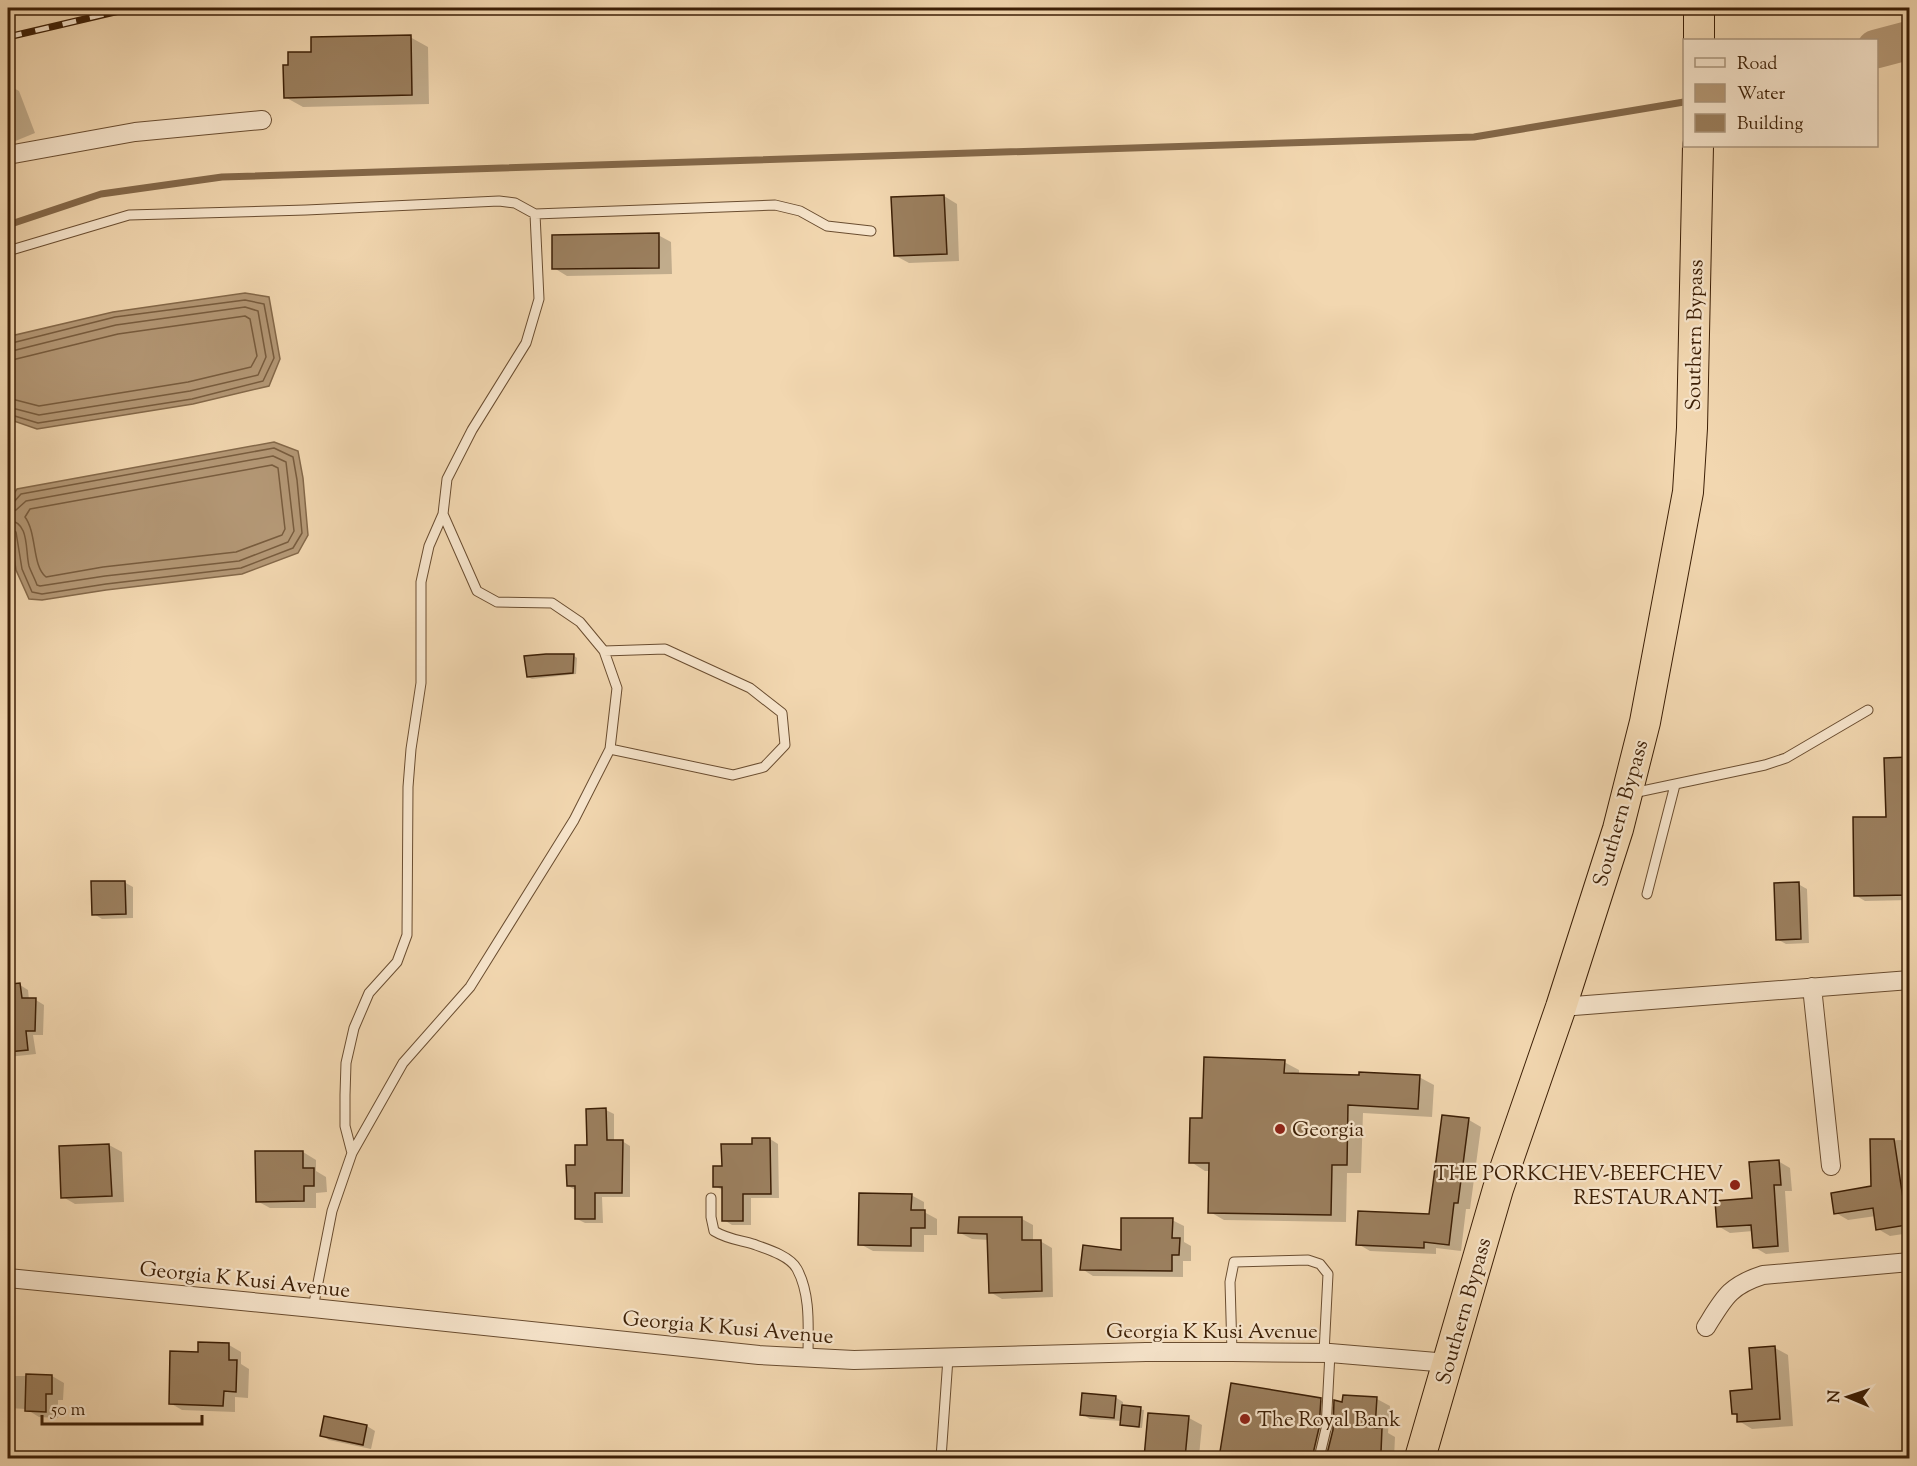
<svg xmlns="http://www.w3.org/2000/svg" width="1917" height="1466" font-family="'Sorts Mill Goudy',serif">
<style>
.water{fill:#b49876;stroke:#846849;stroke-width:1.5}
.shadow{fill:#0003}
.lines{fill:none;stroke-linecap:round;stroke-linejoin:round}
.shore{stroke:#785c3e;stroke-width:1.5}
.stream{stroke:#846849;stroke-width:7}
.river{stroke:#b49876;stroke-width:39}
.building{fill:#9b7f5e;stroke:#3c1f06;stroke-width:1.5}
.service-casing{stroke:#6a4d30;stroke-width:11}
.minor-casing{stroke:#6a4d30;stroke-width:20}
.trunk-casing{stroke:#3c1f06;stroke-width:32}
.service{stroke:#f7e5cc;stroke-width:9}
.minor{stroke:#f7e5cc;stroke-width:18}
.trunk{stroke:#f2d7b0;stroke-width:30}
.rail-casing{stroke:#3c1f06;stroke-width:7}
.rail{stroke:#f7e5cc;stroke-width:4.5;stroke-dasharray:14;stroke-linecap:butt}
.poi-dot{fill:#8f2418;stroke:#f7e5cc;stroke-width:2}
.labels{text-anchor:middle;stroke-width:4.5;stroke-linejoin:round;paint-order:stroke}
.street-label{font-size:21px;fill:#3c1f06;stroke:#f7e5cc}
.poi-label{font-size:21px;fill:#3c1f06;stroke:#f7e5cc;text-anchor:start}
</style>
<rect width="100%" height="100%" fill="#f2d7b0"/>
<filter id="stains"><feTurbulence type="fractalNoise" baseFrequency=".00333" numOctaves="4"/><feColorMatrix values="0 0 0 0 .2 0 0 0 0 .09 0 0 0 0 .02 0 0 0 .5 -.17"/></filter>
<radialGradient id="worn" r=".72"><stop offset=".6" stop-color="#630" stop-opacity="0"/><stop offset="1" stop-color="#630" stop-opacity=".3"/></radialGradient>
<!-- water -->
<path class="water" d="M245,293L269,297L280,359L269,386L193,404L37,429L8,419V345L11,336L113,312Z
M274,442L298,451L303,478L308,535L298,553L242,574L106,590L42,600L29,599L16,570L8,517V502L17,489Z"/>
<!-- shadow -->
<path class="shadow" d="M410,37L428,47L429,104L303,107L285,97L313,54Z
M8,85L19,91L35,133L8,144Z
M944,196L957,204L959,261L909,263L896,256Z
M658,235L671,242L672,274L567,276L554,268Z
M573,655L577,658L576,674L532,679L528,677Z
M1910,758V900L1865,901L1855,895L1888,818Z
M124,882L133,887V918L102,919L94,914Z
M1798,884L1807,889L1809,943L1786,944L1777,939Z
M8,940L10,955H8Z
M20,985L28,990L29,1000H36L44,1005L43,1035H33L36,1054L8,1057V1037H10Z
M1284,1062L1299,1070V1075L1419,1077L1434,1085L1432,1117L1363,1113L1361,1173H1347L1346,1222L1224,1220L1210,1212V1171H1205L1191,1162L1204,1120Z
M606,1110L614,1114V1141H622L630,1146V1197H602L603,1223H585L577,1219V1191L568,1186Z
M1469,1120L1481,1127L1470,1209H1466L1461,1251L1436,1248V1254L1370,1251L1358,1244L1430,1216Z
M770,1139L778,1144L779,1198H751V1225H732L724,1220V1191L715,1186L723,1167L754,1145Z
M1901,1140L1910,1145V1233L1890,1236L1878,1229L1876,1216L1848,1220L1836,1213L1873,1188L1871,1141Z
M109,1145L122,1152L124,1202L75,1204L63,1197Z
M303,1152L316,1160V1171L326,1177L327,1192L316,1193V1208H270L257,1201Z
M1778,1161L1790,1168L1792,1191H1785L1789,1252L1766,1254L1754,1247L1753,1231L1730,1233L1718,1226L1753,1200Z
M911,1195L924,1202V1212L937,1219V1235H924V1252L873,1251L860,1244Z
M1022,1219L1033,1225V1242L1040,1241L1052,1248L1053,1297L1002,1299L990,1292L989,1240L972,1239L960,1233Z
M1172,1220L1184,1226V1242L1191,1246V1261H1183V1277L1093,1276L1082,1269L1122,1251Z
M200,1344L229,1345L241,1352V1364L249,1369L248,1398L235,1397V1412L182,1410L170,1403L199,1354Z
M1775,1348L1788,1355L1793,1426L1752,1429L1739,1421V1416L1733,1413L1753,1391Z
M8,1350L14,1353L13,1376H52L64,1383L63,1400H58V1418L39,1417L26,1409L8,1408Z
M1233,1385L1320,1400L1335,1408L1344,1403L1377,1399L1390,1406L1388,1433L1395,1437L1394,1458H1221Z
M1115,1397L1123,1402V1407L1144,1410L1142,1428L1125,1426L1122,1424V1421L1090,1419L1082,1414Z
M1150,1414L1189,1418L1202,1425L1199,1456L1209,1458H1146Z
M325,1417L367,1426L375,1431L371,1449L329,1440L321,1435Z
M849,1454L866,1455L873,1458H849Z"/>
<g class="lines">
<!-- shore -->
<path class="shore" d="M8,344L115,317L245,300L264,304L274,358L263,381L192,399L38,423L8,414
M8,352L116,325L245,307L258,311L266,357L258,375L190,391L39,415L8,407
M8,361L118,334L245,316L250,319L257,356L251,367L188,382L39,406L8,398
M272,465L278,468L285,529L282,535L236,552L103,567L46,577C32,566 37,533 25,517L30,509Z
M8,504L13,503L21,494L274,448L293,457L297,480L302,533L293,548L241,568L106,584L42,594L32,592L22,569L16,532L12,529L8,528
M8,512L16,510L26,501L273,456L286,462L294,531L288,542L239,561L105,576L40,586L37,585C35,579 31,572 29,566C25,550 30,522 8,520"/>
<!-- stream -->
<path class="stream" d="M8,225L101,194L222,177L1474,137L1684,102"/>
<!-- river -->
<path class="river" d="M1876,49L1910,40"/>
</g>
<!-- building -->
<path class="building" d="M411,35L412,95L284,98L283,65H288V52H311V37Z
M944,195L947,254L894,256L891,197Z
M659,233V268L552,269V235Z
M546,654H574L573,673L527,677L524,656Z
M1910,757V895L1854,896L1853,817H1886L1884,758Z
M91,881H125L126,914L92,915Z
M1799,882L1801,939L1776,940L1774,883Z
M20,983L22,998H36L35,1031H26L28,1050L8,1052L11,984Z
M1204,1057L1285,1060L1284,1073L1359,1075V1072L1420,1075L1418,1109L1348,1105L1347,1165H1332L1331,1215L1208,1213L1209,1163H1189L1190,1118H1202Z
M606,1108L607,1140H623L622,1193H595V1219H575V1186H567L566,1165H575V1145H587L586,1109Z
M1442,1115L1469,1118L1458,1203H1454L1449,1245L1424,1242V1248L1356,1245L1358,1211L1429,1214Z
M752,1138H770L771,1194H743V1221H722V1187H713V1166H722L721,1144H752Z
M1870,1139H1894L1907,1225L1876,1230L1873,1208L1834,1214L1831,1193L1871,1186Z
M109,1144L112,1196L61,1198L59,1146Z
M255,1151H303V1168H314V1186H304V1201L256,1202Z
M1779,1160L1781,1185H1774L1778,1246L1753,1248L1751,1225L1717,1227L1715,1201L1752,1198L1749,1162Z
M859,1193L912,1194L911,1210H925V1228H911V1246L858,1245Z
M959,1217H1022V1240H1041L1042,1291L989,1293L987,1234L958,1233Z
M1121,1218H1173L1172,1238H1180L1179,1255H1172V1271L1080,1270L1083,1245L1121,1250Z
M198,1342L229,1343V1360H237L236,1392L224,1391L223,1406L169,1404L170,1351L198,1352Z
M1775,1346L1780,1419L1737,1422V1414H1732L1730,1391L1752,1389L1749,1348Z
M26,1374L52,1375V1394H46V1412L25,1411Z
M1231,1383L1321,1398L1319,1428L1312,1458H1219Z
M1082,1393L1116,1396L1114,1418L1080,1415Z
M1343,1395L1377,1397L1375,1428H1382L1381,1452H1374L1373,1458H1326L1333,1430L1334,1400L1342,1402Z
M1122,1405L1141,1407L1139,1427L1120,1425Z
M1148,1413L1189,1416L1185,1458H1144Z
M324,1416L367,1425L363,1445L320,1436Z"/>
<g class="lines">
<!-- service casing -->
<g class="service-casing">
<path id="service" d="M8,251L129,215L306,210L499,201L515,203L535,214L775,205L800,211L827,226L871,231
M604,651L665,649L750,688L782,713L785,745L764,767L733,775L610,749
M1633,793L1765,765L1786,758L1868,710
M1647,894L1675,785
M352,1153L345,1126V1095L346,1063L354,1028L369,993L397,962L407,935L408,787L411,749L421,683V582L429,546L443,514L447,479L472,430L526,343L539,299L535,214
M711,1198V1217L714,1231C727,1239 739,1240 753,1244C767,1249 790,1256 797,1269C811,1295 808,1328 808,1356
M313,1308L332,1211L352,1153L403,1063L470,987L574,820L610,749L617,688L604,651L580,622L552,603L497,602L477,591L443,514
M1232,1352L1230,1282L1234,1262L1308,1260L1320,1264L1328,1274L1324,1353
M941,1458L948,1358
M1319,1458L1326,1429L1330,1353"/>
</g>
<!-- minor casing -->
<g class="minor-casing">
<path id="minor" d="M8,155L135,132L262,120
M1812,987L1831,1166
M1561,1007L1910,980
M8,1278L313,1308L759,1355L854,1360L1146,1352H1232L1330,1353L1448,1363
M1706,1327C1724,1298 1729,1286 1763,1275L1910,1262"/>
</g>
<!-- trunk casing -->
<g class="trunk-casing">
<path id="trunk" d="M1699,40V8
M1420,1458L1498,1189L1561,1007L1618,829L1645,722L1688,492L1692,428L1698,146"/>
</g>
<!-- service -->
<use href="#service" class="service"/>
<!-- minor -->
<use href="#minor" class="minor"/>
<!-- trunk -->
<use href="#trunk" class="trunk"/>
<!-- rail casing -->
<g class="rail-casing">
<path id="rail" d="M8,37L132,8"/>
</g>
<!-- rail -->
<use href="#rail" class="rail"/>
</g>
<!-- markers -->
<g class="poi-dot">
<circle cx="1280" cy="1129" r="6"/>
<circle cx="1735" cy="1185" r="6"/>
<circle cx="1245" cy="1419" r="6"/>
</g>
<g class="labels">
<!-- street labels -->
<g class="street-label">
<text transform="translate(1694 335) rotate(-89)" y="7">Southern Bypass</text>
<text transform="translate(1620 813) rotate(-74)" y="7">Southern Bypass</text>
<text transform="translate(245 1279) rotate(6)" y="7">Georgia K Kusi Avenue</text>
<text transform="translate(1463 1311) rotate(-74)" y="7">Southern Bypass</text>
<text transform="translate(728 1327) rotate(5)" y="7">Georgia K Kusi Avenue</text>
<text x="1212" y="1338">Georgia K Kusi Avenue</text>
</g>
<!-- poi labels -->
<g class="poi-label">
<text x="1292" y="1136">Georgia</text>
<text x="1723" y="1180" text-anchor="end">THE PORKCHEV-BEEFCHEV<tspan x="1723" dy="24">RESTAURANT</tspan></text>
<text x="1257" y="1426">The Royal Bank</text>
</g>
</g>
<!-- margin -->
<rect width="1917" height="1466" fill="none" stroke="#f2d7b0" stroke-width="30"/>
<rect x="9" y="9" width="1899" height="1448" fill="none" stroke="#3c1f06" stroke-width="3"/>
<rect x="15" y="15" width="1887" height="1436" fill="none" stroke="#3c1f06" stroke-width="1.5"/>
<!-- legend -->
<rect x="1683" y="39" width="195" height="108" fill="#f7e5cc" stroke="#ac967d" stroke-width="1.5"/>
<rect x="1695" y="58" width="30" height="9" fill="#f7e5cc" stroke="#ac967d" stroke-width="1.5"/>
<text x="1737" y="69" font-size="18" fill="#3c1f06">Road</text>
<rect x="1695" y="84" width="30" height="18" fill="#b49876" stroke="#ac967d" stroke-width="1.5"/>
<text x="1737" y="99" font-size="18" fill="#3c1f06">Water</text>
<rect x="1695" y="114" width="30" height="18" fill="#9b7f5e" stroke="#ac967d" stroke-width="1.5"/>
<text x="1737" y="129" font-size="18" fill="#3c1f06">Building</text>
<!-- north arrow -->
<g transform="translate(1848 1397) rotate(272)" stroke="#f7e5cc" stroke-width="4.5" paint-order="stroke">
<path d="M0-4.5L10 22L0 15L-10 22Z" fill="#3c1f06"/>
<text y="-9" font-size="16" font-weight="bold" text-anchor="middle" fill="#3c1f06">N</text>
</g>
<!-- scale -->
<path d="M42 1415v9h160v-9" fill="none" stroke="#3c1f06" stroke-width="3"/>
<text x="51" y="1415" font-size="18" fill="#3c1f06" stroke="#f7e5cc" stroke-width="4.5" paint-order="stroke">50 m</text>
<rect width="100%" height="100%" filter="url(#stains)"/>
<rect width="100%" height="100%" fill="url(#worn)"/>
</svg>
